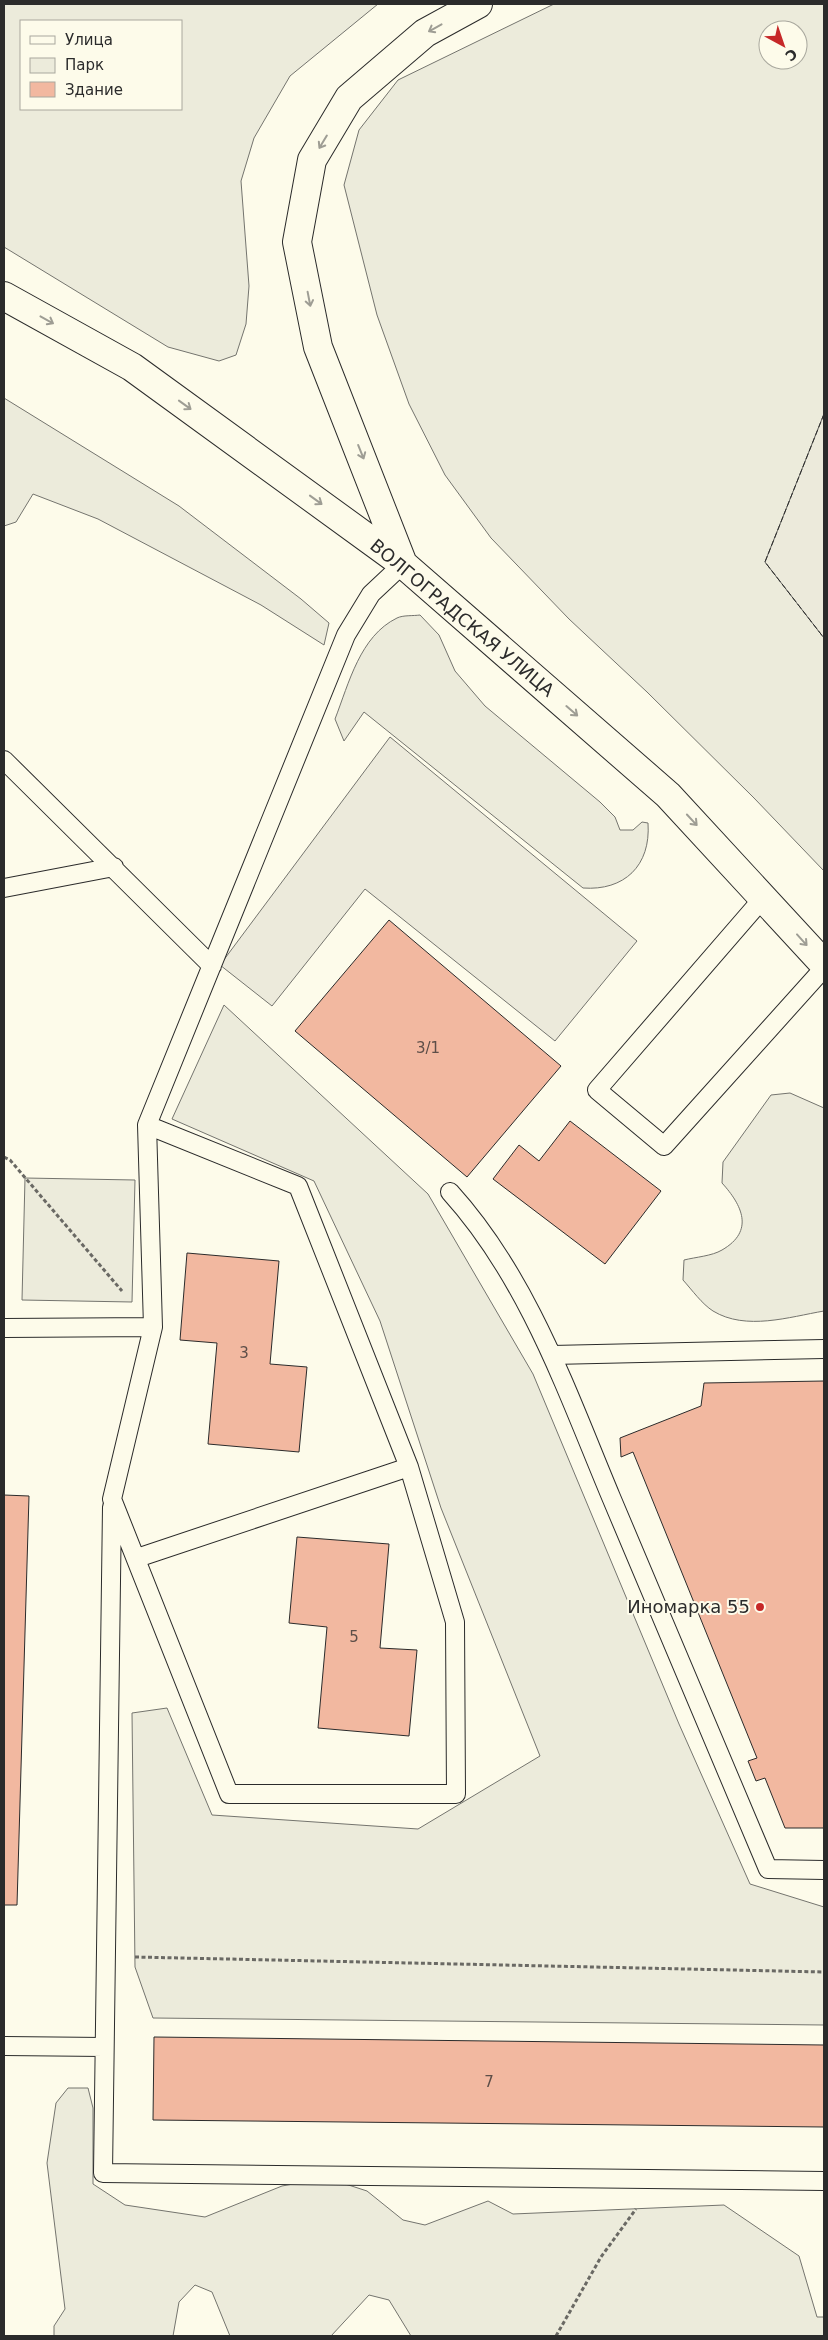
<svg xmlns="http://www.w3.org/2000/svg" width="828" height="2340" font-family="'DejaVu Sans',sans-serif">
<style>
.green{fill:#ecebdb;stroke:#74746e;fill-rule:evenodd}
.parking{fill:#eceadb;stroke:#74746e}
.building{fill:#f2b8a0;stroke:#2b2b2b}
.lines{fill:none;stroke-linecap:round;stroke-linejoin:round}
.service-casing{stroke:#2b2b2b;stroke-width:20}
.primary-casing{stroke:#2b2b2b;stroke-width:30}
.path{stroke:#6a6964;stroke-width:3;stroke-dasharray:4 2.5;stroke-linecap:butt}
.service{stroke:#fdfbea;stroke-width:18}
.primary{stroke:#fdfbea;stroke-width:28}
.fence{stroke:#2b2b2b;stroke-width:1;stroke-dasharray:6 2.5;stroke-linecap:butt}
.oneway{stroke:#9e9d94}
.poi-dot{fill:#c62828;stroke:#fdfbea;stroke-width:2}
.labels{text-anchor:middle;stroke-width:4;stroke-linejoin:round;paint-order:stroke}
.number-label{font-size:15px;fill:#5d4e48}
.street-label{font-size:18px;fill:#2b2b2b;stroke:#fdfbea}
.poi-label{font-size:18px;fill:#2b2b2b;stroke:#fdfbea;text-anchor:end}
</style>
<rect width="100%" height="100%" fill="#fdfbea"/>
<!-- green -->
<path class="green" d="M4,4H378L290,76L254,138L241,181L249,286L246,324L236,355L219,361L168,347L4,247ZM181,21V109H21V21Z
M554,4H824V414L765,562L824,638V871L754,798L647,692L569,619L491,538L445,475L409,404L377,315L344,185L359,130L398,80ZM768,30H798V60H768Z
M4,398L179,506L301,599L329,623L324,645L261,605L98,519L33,494L16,522L4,526Z
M420,615L439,635L455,671L485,706L600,802L615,817L620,830H633L642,822L648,823C651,866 624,891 583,888L364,712L344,741L335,719C349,683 360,636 397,618C403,615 413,616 420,615Z
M224,1005L428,1194L533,1374L679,1724L750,1884L824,1907V2025L153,2018L135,1967L132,1713L167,1708L212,1815L418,1829L540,1756L441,1508L380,1321L314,1181L172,1119Z
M790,1093L824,1108V1311C789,1317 746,1331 713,1311C702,1304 692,1290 683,1280L684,1260C696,1257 712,1256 722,1250C755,1231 742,1205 722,1183L723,1162L771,1095Z
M25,1178L135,1180L132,1302L22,1300Z
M68,2088H88L93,2108V2184L125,2205L205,2217L282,2186L327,2178L367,2191L403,2220L425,2225L488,2201L513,2214L724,2205L799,2256L817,2317H824V2336H411L389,2300L369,2295L331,2336H230L212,2292L195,2285L179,2302L173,2336H54V2326L65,2309L47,2163L56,2103Z"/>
<!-- parking -->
<path class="parking" d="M824,414V638L765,562Z
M390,737L637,941L555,1041L365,889L272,1006L220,965Z"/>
<!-- building -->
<path class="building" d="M389,920L561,1066L467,1177L295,1031Z
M570,1121L661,1191L605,1264L493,1179L519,1145L539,1161Z
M187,1253L279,1261L270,1364L307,1367L299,1452L208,1444L217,1343L180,1340Z
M824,1381V1828H785L765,1778L756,1781L748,1761L757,1758L633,1452L621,1457L620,1438L701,1406L704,1383Z
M4,1495L29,1496L17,1905H4Z
M297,1537L389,1544L380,1648L417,1650L409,1736L318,1728L327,1627L289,1623Z
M154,2037L824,2045V2127L153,2120Z"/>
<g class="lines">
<!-- service casing -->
<g class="service-casing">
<path id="service" d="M4,760L212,966
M4,888L114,867
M764,897L597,1090L664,1146L824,968
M147,1125L298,1186L409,1467L455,1622L456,1794H229L112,1499L153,1327L147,1125L346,635L371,594L403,564
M450,1192C528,1278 567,1392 611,1497C663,1621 715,1745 768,1869L824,1870
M4,1328L153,1327
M552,1355L824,1349
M112,1507L103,2173L824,2181
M137,1558L409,1467
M4,2046L104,2047"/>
</g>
<!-- primary casing -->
<g class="primary-casing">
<path id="primary" d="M4,296L132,367L403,564L668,795L824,964
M403,564L318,347L297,242L312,160L349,98L425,33L478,4"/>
</g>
<!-- path -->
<path class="path" d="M4,1157L10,1160L122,1291
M135,1957L824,1972
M556,2336L601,2257L636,2209"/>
<!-- service -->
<use href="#service" class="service"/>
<!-- primary -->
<use href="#primary" class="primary"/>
<!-- fence -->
<path class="fence" d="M824,414L765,562L824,638"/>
</g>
<!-- one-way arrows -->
<defs><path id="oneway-shaft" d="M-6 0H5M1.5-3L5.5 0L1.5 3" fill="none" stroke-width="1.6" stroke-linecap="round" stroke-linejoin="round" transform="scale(1.25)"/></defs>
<g class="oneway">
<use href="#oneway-shaft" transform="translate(435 28) rotate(151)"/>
<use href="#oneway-shaft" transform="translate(323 142) rotate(121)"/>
<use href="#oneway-shaft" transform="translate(309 299) rotate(79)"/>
<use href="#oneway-shaft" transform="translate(47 320) rotate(29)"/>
<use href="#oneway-shaft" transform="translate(185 405) rotate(36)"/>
<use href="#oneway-shaft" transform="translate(361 452) rotate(68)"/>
<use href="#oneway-shaft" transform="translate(316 500) rotate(36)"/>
<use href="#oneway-shaft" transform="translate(572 711) rotate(41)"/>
<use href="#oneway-shaft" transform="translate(692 820) rotate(47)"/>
<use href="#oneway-shaft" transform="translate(802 940) rotate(48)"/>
</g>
<!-- markers -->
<circle class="poi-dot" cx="760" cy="1607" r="5"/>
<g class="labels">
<!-- number labels -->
<g class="number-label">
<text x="428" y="1053">3/1</text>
<text x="244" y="1358">3</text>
<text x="354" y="1642">5</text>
<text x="489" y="2087">7</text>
</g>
<!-- street labels -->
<g class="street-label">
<text transform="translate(462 618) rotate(40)" y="6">ВОЛГОГРАДСКАЯ УЛИЦА</text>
</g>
<!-- poi labels -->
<g class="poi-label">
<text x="750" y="1613">Иномарка 55</text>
</g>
</g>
<!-- border -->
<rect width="828" height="2340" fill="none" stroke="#2b2b2b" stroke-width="10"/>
<!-- legend -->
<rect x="20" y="20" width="162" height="90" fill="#fdfbea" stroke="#a9a89e"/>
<rect x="30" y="36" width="25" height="8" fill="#fdfbea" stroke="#a9a89e"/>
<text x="65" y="45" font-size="15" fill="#2b2b2b">Улица</text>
<rect x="30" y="58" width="25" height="15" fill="#ecebdb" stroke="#a9a89e"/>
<text x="65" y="70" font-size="15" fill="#2b2b2b">Парк</text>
<rect x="30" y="82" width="25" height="15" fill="#f2b8a0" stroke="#a9a89e"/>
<text x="65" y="95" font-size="15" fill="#2b2b2b">Здание</text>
<!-- north arrow -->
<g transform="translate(783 45) rotate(140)"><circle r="24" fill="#fdfbea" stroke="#a9a89e"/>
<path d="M0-4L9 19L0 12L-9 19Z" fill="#c62828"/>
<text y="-8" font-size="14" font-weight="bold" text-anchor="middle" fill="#2b2b2b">С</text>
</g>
</svg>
